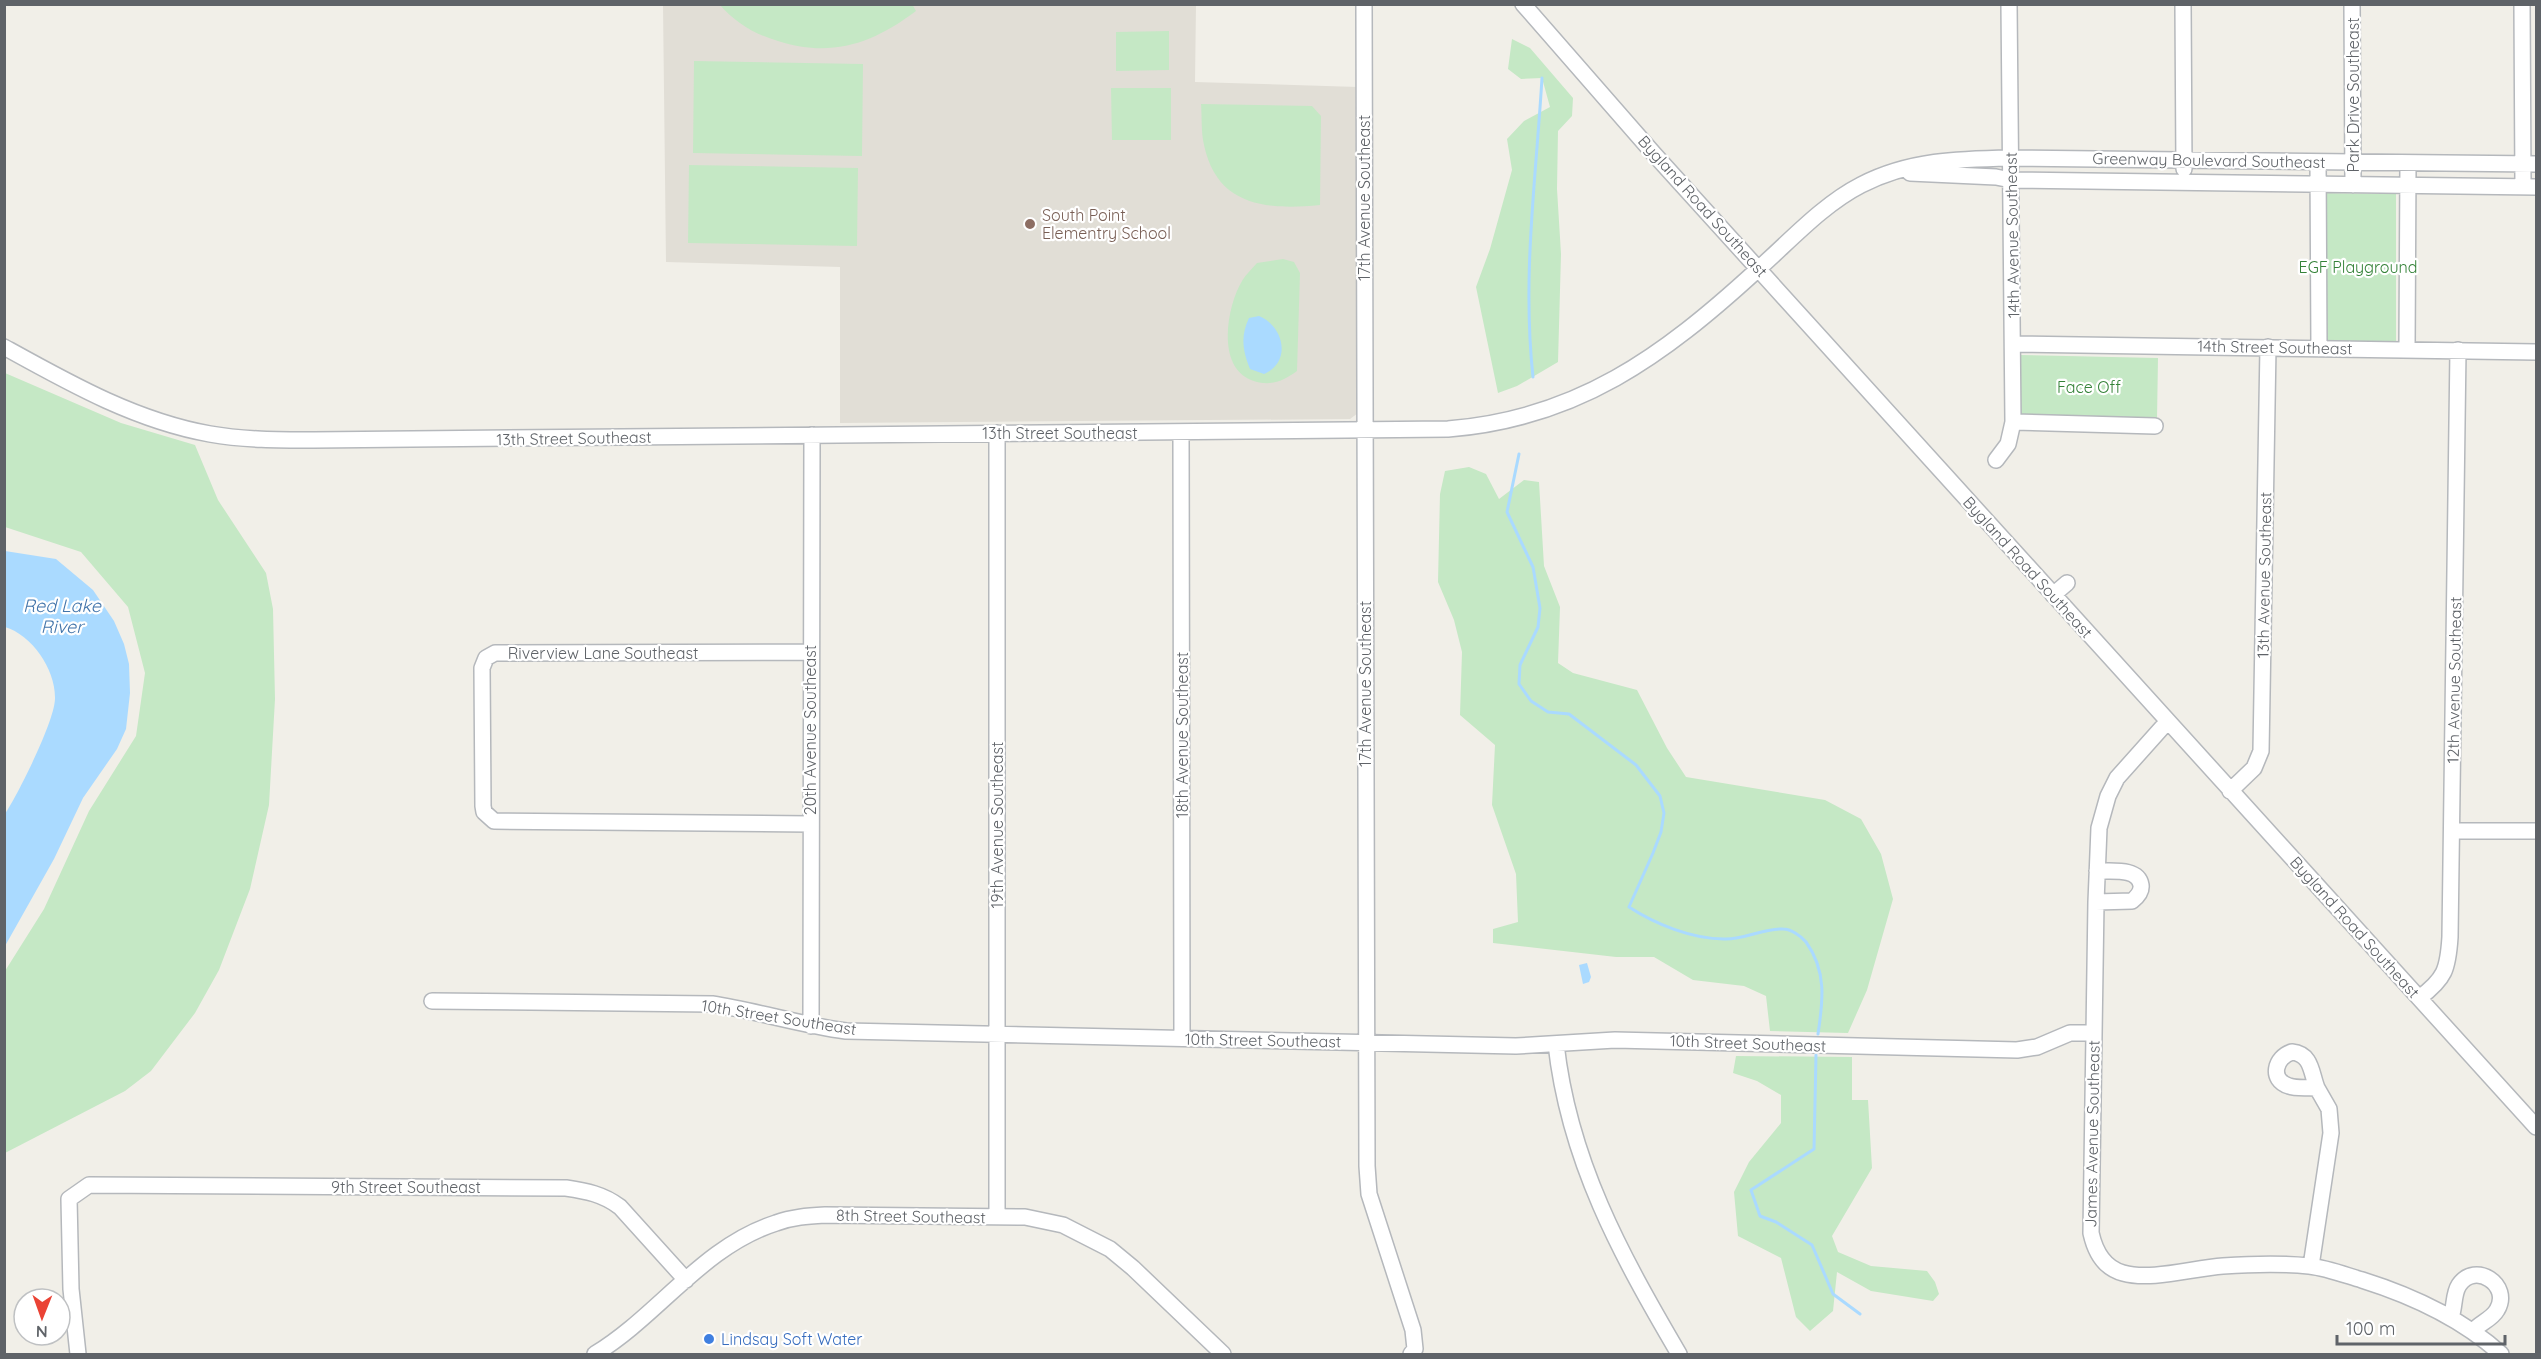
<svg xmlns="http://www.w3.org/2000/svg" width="2541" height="1359" font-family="Quicksand,sans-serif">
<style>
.education{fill:#e1ded6}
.green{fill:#c5e8c5}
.water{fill:#aadaff}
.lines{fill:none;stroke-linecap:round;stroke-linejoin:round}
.stream{stroke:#aadaff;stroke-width:3}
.minor-casing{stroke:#b5b8bc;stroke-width:18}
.minor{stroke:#fff;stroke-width:15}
.education-dot{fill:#8d6e63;stroke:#fff;stroke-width:2}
.shop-dot{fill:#3f7fe0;stroke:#fff;stroke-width:2}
.labels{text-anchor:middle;stroke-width:4.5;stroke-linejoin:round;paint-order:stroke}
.street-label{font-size:16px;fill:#5f6368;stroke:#fff}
.education-label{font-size:16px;fill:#785e54;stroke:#fff;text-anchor:start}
.park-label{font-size:16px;fill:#348238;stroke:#fff}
.shop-label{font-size:16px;fill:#366cbe;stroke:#fff;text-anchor:start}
.water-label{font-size:18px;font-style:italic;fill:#4174aa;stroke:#fff}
</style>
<rect width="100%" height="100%" fill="#f1efe8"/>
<!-- education -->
<path class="education" d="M663,5H1196L1195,82L1358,87V413L1350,419L840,423V267L666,262Z"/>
<!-- green -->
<path class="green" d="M912,4L916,11C872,44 831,58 778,41C754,34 736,23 720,5Z
M1169,31V70L1116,71V32Z
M1512,39L1530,48L1573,98L1572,116L1558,131L1557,189L1561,254L1558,362L1517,386L1498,393L1476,287L1490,249L1512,170L1507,139L1524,121L1550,107L1542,78L1521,79L1508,69Z
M694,61L863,64L862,156L693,153Z
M1111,88H1171V140H1112Z
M1201,104L1312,106L1321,116L1320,205C1268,210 1217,207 1204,145C1201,132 1202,117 1201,104Z
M689,165L858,168L857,246L688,243Z
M2319,193L2396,194V341H2321Z
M1283,259L1294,262L1300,273L1297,371C1282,382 1269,387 1251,380C1216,366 1227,306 1242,281C1246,274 1252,269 1257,263Z
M2020,355L2158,358L2157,419L2019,416Z
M5,373L121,423L195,445L218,500L266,573L273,609L275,699L269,805L250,889L219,970L195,1013L151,1071L125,1091L5,1153V971L44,909L89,811L136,736L145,673L128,607L81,552L5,527Z
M1469,467L1486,474L1499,499L1524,480L1539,482L1544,566L1560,607L1558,663L1573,673L1637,690L1667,748L1686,777L1825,800L1861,819L1881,854L1893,899L1867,990L1848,1033L1770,1031L1766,996L1744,986L1693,980L1654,957H1616L1493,943V929L1518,922L1516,874L1492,805L1495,745L1460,715L1462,652L1454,620L1438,582L1440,494L1445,471Z
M1736,1056L1852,1057V1100H1868L1872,1168L1832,1236L1838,1252L1871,1266L1927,1271L1935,1282L1939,1294L1933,1301L1871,1291L1837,1272L1833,1311L1810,1331L1796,1317L1781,1258L1738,1236L1734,1192L1749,1162L1781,1123V1095L1757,1081L1733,1073Z"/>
<!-- water -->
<path class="water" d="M1259,316C1284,326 1292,362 1264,374L1250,369C1243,351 1240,337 1249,318Z
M5,551L56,559L93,590L114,621L124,644L129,664L130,693L126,729L117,749L83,798L54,859L5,946V814C18,794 54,723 55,699C56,670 32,635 5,627Z
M1587,963L1591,977L1589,982L1583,984L1579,965Z"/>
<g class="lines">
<!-- stream -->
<path class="stream" d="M1533,377C1522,276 1536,179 1542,78
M1519,454L1507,512L1533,567L1540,608L1538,627L1520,665L1519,684L1531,701L1548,712L1569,714L1636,765L1660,796L1664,813L1661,832L1653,853L1629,907C1655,924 1692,939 1724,939C1744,940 1763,928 1783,929C1791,929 1801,936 1806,942C1827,971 1823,1001 1818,1034
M1816,1055L1814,1149L1751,1190L1760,1216L1776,1222L1812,1245L1833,1294L1860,1314"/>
<!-- minor casing -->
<g class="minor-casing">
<path id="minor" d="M1364,4L1367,1166L1369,1194L1413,1330L1415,1349L1411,1354
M1523,4L1654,154L2536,1127
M2183,4L2184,169
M2352,4L2353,185
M2522,4L2523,187
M2318,162L2319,348
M1910,173L1996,177L2011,180L2536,187
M2013,344L2536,352
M4,347C69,383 136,421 210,434C244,440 279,440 314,440L1448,429C1577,419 1663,356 1756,271C1789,242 1822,205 1861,185C1909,160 1959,159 2011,158L2536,164
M2407,349L2408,163
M2013,422L2155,426
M1181,432L1182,1038
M1996,460L2008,444L2013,422L2009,4
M2053,595L2067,583
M2167,722L2117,778L2108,796L2099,828L2096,902L2091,1233C2095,1251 2104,1268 2123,1273C2151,1281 2193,1268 2223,1266C2251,1264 2281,1263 2309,1266C2327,1268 2345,1275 2362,1280C2413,1296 2461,1318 2501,1354
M2230,791L2254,768L2261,751L2268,347
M810,824L494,821L484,812L483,806L482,668L486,658L495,653L811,652
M2452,831H2536
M2096,902L2132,901C2137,897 2142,892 2141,885C2138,867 2110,872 2097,871
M2419,998C2445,979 2448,969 2450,937L2458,350
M432,1001L712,1004C757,1011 801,1025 846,1031L1516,1046L1615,1040L2017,1050L2037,1047L2070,1033H2093
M811,1026L812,435
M1556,1044C1569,1161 1621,1255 1679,1354
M2292,1052C2312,1054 2311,1073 2317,1088C2308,1087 2297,1089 2289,1086C2269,1080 2275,1057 2292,1052Z
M997,1216V433
M2311,1266L2331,1133L2329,1109L2317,1088
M2451,1317C2455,1307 2453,1294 2459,1285C2475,1261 2512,1285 2497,1310C2492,1319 2480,1323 2473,1331
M78,1354L71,1289L69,1199L89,1185L566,1188C586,1191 603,1194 620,1207L686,1280
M595,1354C658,1316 703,1246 776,1223C792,1217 808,1216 825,1215L1025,1217L1063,1225L1110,1249L1133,1268L1223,1354"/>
</g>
<!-- minor -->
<use href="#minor" class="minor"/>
</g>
<!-- markers -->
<circle class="education-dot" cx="1030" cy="224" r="6"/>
<circle class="shop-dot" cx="709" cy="1339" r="6"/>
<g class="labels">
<!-- street labels -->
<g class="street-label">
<text transform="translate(2353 95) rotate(-90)" y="6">Park Drive Southeast</text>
<text transform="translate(2209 160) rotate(1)" y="6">Greenway Boulevard Southeast</text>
<text transform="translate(1364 198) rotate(-90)" y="6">17th Avenue Southeast</text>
<text transform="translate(1703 206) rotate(48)" y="6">Bygland Road Southeast</text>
<text transform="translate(2012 235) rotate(-91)" y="6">14th Avenue Southeast</text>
<text transform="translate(2275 347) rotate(1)" y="6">14th Street Southeast</text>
<text x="1060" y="439">13th Street Southeast</text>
<text transform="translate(574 438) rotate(-1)" y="6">13th Street Southeast</text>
<text transform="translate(2028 567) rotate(48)" y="6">Bygland Road Southeast</text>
<text transform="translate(2264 575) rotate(-89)" y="6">13th Avenue Southeast</text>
<text x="603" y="659">Riverview Lane Southeast</text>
<text transform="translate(2454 680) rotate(-89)" y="6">12th Avenue Southeast</text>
<text transform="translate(1365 684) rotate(-90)" y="6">17th Avenue Southeast</text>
<text transform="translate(810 730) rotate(-90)" y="6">20th Avenue Southeast</text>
<text transform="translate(1182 735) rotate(-90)" y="6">18th Avenue Southeast</text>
<text transform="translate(997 825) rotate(-90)" y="6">19th Avenue Southeast</text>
<text transform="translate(2355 927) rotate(48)" y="6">Bygland Road Southeast</text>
<text transform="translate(779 1017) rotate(9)" y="6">10th Street Southeast</text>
<text transform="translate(1263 1040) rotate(1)" y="6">10th Street Southeast</text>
<text transform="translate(1748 1043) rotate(2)" y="6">10th Street Southeast</text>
<text transform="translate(2092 1134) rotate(-89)" y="6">James Avenue Southeast</text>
<text x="406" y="1193">9th Street Southeast</text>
<text transform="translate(911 1216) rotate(1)" y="6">8th Street Southeast</text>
</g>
<!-- education labels -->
<g class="education-label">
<text x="1042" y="221">South Point<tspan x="1042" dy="18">Elementry School</tspan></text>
</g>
<!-- park labels -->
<g class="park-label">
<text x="2358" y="273">EGF Playground</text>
<text x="2089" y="393">Face Off</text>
</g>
<!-- shop labels -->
<g class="shop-label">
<text x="721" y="1345">Lindsay Soft Water</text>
</g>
<!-- water labels -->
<g class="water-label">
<text x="62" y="612">Red Lake<tspan x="62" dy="21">River</tspan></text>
</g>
</g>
<!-- border -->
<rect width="2541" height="1359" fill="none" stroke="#5f6368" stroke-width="12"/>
<!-- north arrow -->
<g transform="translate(42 1317) rotate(181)"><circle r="28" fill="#ffffff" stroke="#bfc1c3" stroke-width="1.5"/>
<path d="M0-4.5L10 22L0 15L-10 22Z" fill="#ea4335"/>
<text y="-9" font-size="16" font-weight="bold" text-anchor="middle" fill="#5f6368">N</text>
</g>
<!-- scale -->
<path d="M2337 1335v9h168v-9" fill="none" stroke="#5f6368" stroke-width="3"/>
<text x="2346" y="1335" font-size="18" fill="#5f6368" stroke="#ffffff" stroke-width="4.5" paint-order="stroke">100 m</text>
</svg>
